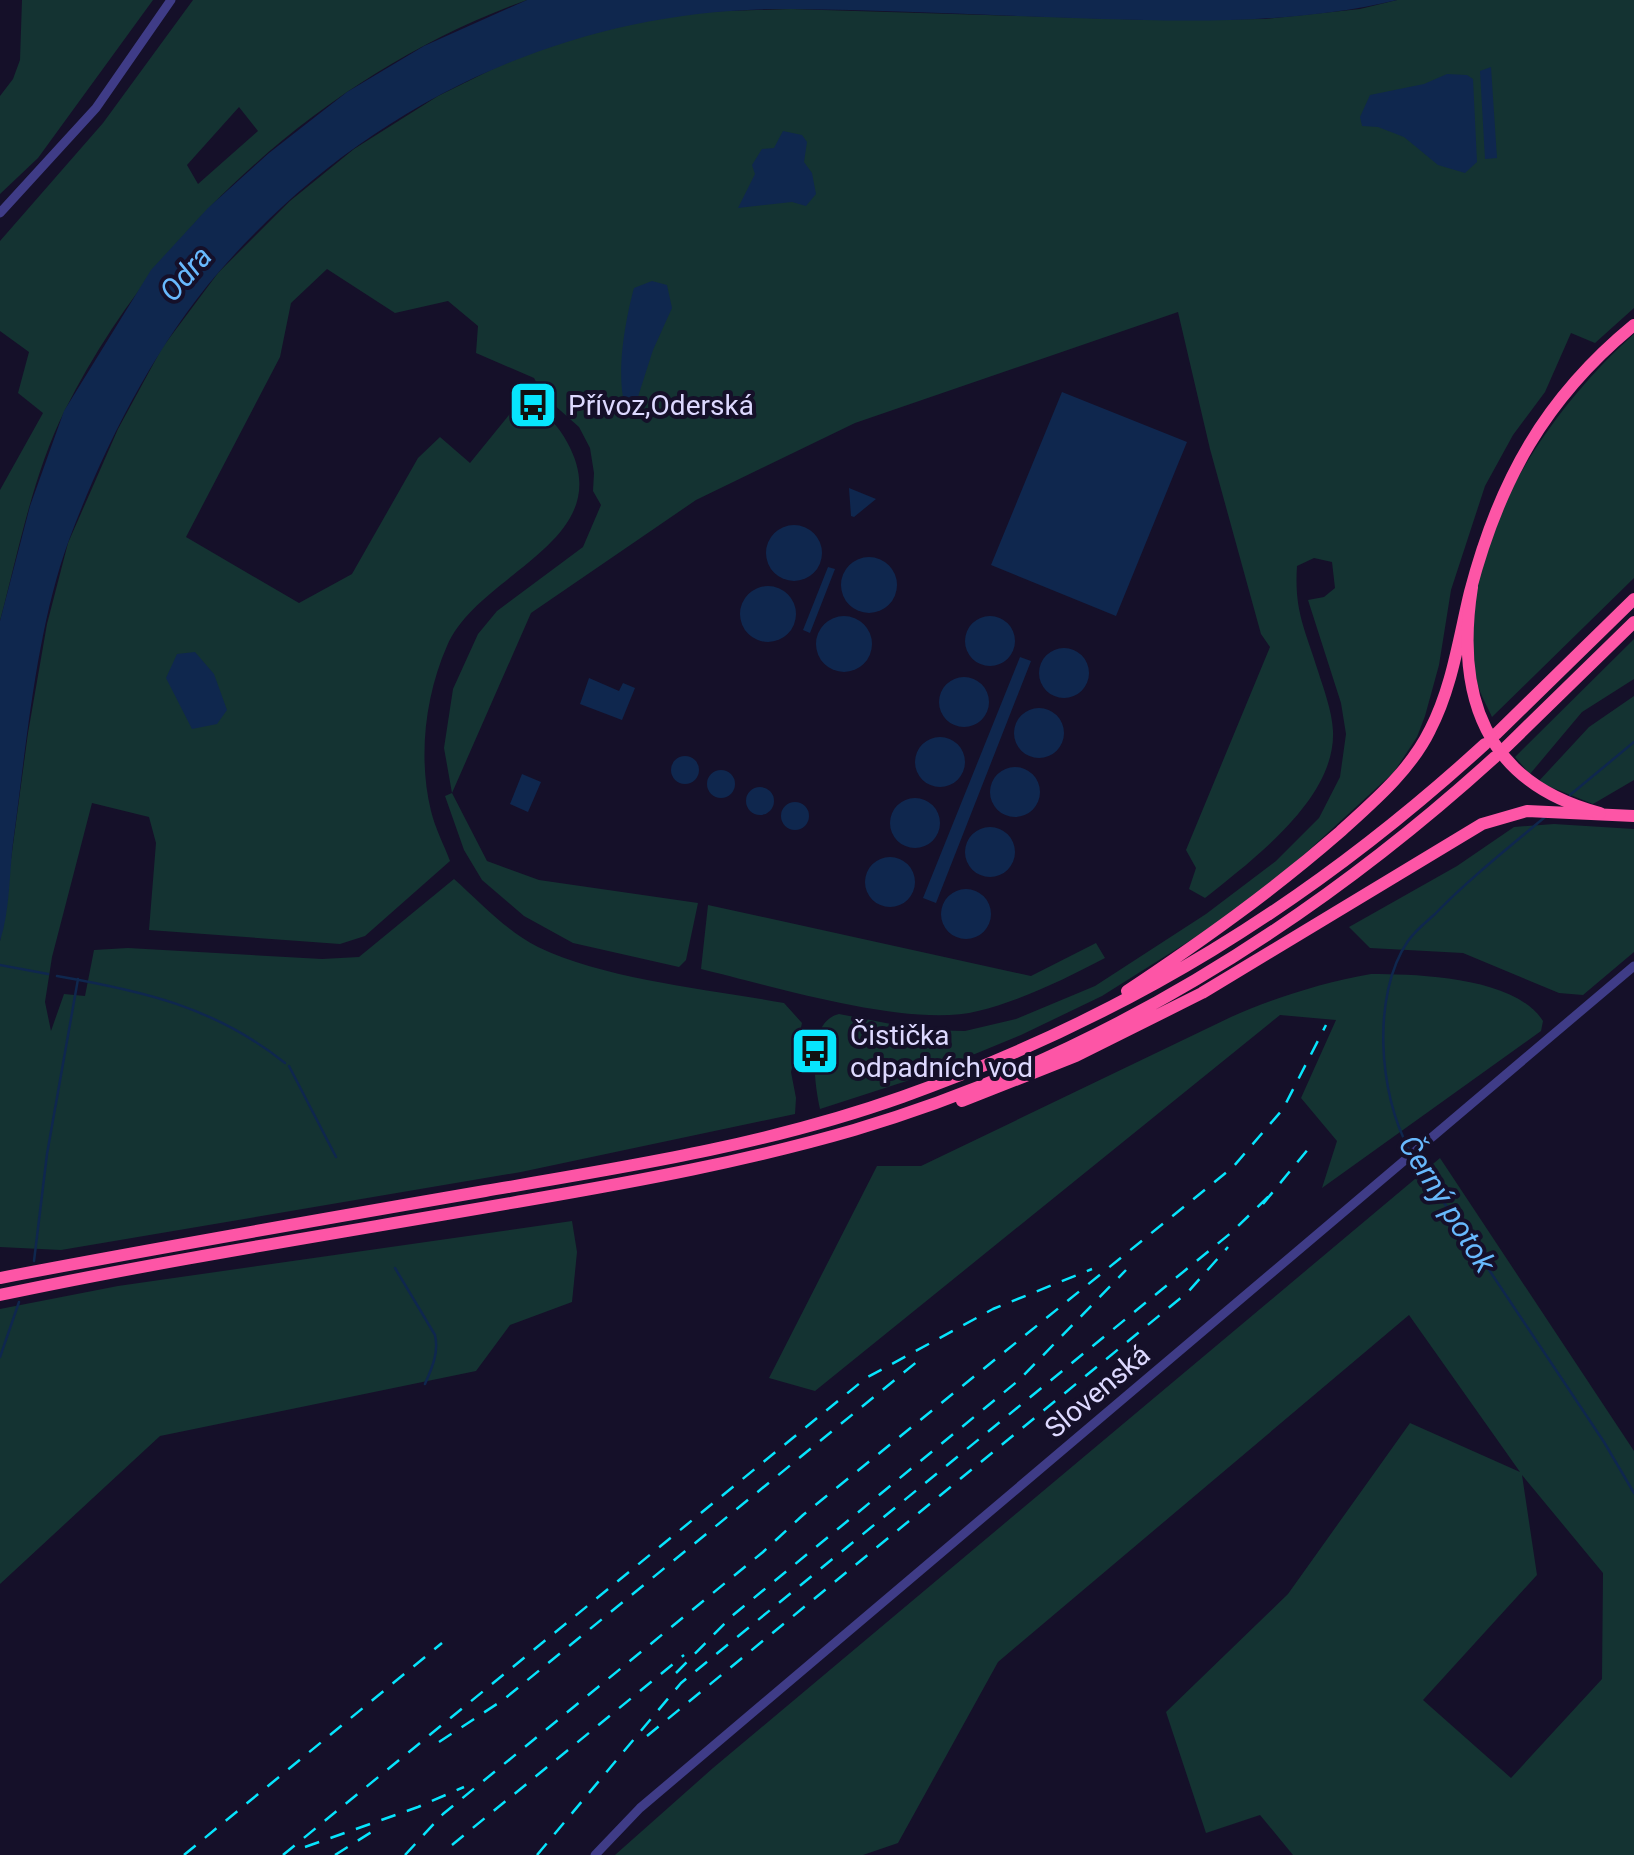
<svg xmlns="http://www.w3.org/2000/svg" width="1634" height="1855" font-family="Roboto,sans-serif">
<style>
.green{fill:#143332;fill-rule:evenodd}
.water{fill:#0f274e}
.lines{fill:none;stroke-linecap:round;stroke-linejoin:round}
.stream{stroke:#0f274e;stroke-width:2.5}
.minor{stroke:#3f3c87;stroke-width:9}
.highway{stroke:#fd55a6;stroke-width:12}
.rail{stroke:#07e5fd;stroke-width:2.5;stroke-dasharray:15 12;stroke-linecap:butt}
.highway-bridge{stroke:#fd55a6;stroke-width:12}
.labels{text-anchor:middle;stroke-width:8;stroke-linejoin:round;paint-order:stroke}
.poi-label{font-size:28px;fill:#ddd9ff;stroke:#151029;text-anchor:start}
.street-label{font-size:28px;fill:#ddd9ff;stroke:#151029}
.water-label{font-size:30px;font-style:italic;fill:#68b9fd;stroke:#151029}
</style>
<rect width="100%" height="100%" fill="#151029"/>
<!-- green -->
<path class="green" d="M22,0H153L38,158L0,194V96L13,79L20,60Z
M193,0H527C332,70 157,225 65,410C33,474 18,553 0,621V490L43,413L18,393L29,352L0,331V241L103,123ZM239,107L258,131L198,184L187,165Z
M1397,0H1634V308L1595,343L1571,333L1545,392L1513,435L1485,486L1451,590L1439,665L1425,716L1417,737L1394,772L1283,874L1210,928L1102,996L1021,1035L919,1077L820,1109C814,1082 806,1022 839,1014L922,1030L965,1031L1016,1019L1095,986L1206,914L1276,861L1319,818L1340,777L1346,734L1341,703L1308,600L1324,597L1335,588L1332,562L1314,558L1297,566C1294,611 1305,629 1318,671C1324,690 1332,711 1333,731C1336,799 1252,860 1205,898L1189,889L1196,868L1186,850L1270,647L1261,634L1210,449L1178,312L855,423L696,500L531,613L452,793L487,861L539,880L698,903L686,960L679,967L573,943L524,916L482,880L464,850L445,796L452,793L444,748L453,689L478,634L497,611L583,547L601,505L593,491L594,473L590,448L579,427L543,395L534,378L476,353L478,326L448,301L395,313L327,269L291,303L280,357L186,537L299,603L352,574L418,458L440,437L470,463L513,410C541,411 553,416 567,442C622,541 478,572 447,646C425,696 418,758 431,811C435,828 444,845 450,861L365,936L340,944L149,930L156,843L149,817L92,803L52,957L45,1002L51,1031L64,994L85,996L94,950L128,948L322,959L359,957L454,879C480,902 506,931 538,947C607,980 708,989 784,1003L802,1023L791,1072L796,1098L795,1114L521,1172L61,1250L0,1247V941L28,733L47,624L68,543L118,429L162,348L218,273L290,201L354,149L438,96L517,57L604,29L693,12L791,9L1152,20L1266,19L1360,9Z
M1634,334V578L1492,717C1487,706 1480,694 1477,682C1445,559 1547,411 1634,334Z
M1634,639V679L1582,712L1530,774L1515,757Z
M1634,696V780L1593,804L1538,782L1589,727Z
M1554,824L1634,829V952L1583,995L1559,993L1463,953L1370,948L1349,927L1457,866L1514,827Z
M708,905L1031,976L1096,943L1105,958C1065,979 1022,1000 978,1011C911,1029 772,986 701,969Z
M1371,974C1418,974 1515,977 1543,1021L1541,1031L1322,1188L1337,1141L1301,1098L1336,1020L1280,1015L815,1391L769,1378L877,1166H921L1231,1017C1277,997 1321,983 1371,974Z
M1440,1158L1634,1451V1855H1293L1260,1815L1206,1833L1166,1712L1288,1594L1410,1423L1520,1472L1409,1315L998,1662L898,1843L863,1855H615L713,1768ZM1522,1475L1603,1573L1602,1679L1511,1778L1423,1700L1537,1575Z
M572,1221L577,1252L572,1302L510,1325L476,1371L160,1436L0,1584V1309L118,1286Z"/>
<!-- water -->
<path class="water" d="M527,0H1397C1301,23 1200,22 1101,19C999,16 896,10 794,9C571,6 364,104 218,273C154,347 103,449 69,540C36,629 26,749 13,843C9,875 10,910 0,941V621L30,506L64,411L151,270L208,208L269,153L347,92L424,46Z
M1491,67L1497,158L1485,159L1480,71Z
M1447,74L1467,75L1473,79L1477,162L1465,173L1438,165L1404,137L1378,127L1362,126L1360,117L1370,95L1424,84Z
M783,131L802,135L807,142L804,162L812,173L816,194L806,206L792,202L738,208L755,174L752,165L762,149L774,148Z
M652,281L667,285L672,308L653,350L635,406L626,409C615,377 625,321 634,288Z
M1062,392L1187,442L1116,616L991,565Z
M849,488L876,499L854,517L851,516Z
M766 553a28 28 0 1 1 56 0a28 28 0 1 1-56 0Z
M841 585a28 28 0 1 1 56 0a28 28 0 1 1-56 0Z
M828,567L835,569L810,633L803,630Z
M740 614a28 28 0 1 1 56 0a28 28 0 1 1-56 0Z
M965 641a25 25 0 1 1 50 0a25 25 0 1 1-50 0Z
M816 644a28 28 0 1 1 56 0a28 28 0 1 1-56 0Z
M1039 673a25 25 0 1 1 50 0a25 25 0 1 1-50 0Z
M195,652L214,674L227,710L217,724L192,729L166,678L177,654Z
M1020,657L1031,661L936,903L923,898Z
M939 702a25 25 0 1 1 50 0a25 25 0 1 1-50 0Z
M589,678L619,691L623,683L635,688L622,720L580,704Z
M1014 733a25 25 0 1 1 50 0a25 25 0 1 1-50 0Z
M915 762a25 25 0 1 1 50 0a25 25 0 1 1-50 0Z
M671 770a14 14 0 1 1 28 0a14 14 0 1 1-28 0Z
M990 792a25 25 0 1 1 50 0a25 25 0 1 1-50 0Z
M707 784a14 14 0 1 1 28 0a14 14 0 1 1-28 0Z
M522,774L541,782L528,812L510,804Z
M746 801a14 14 0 1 1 28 0a14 14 0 1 1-28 0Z
M890 823a25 25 0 1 1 50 0a25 25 0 1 1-50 0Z
M781 816a14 14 0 1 1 28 0a14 14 0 1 1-28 0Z
M965 852a25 25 0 1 1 50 0a25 25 0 1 1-50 0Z
M865 882a25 25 0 1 1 50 0a25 25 0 1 1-50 0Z
M941 914a25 25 0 1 1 50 0a25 25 0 1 1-50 0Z"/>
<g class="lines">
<!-- stream -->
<path class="stream" d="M1570,795L1634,742
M0,965L48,974
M57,976C143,991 215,1007 285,1063
M289,1066L336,1157
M1409,1149C1379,1095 1371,995 1408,941C1415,931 1426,922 1435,914C1469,879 1508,848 1545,817
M1413,1156L1604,1442L1634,1493
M34,1261L47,1154L78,979
M395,1268L435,1335C439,1353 432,1368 425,1384
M0,1357L19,1302"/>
<!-- minor -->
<path class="minor" d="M0,213L96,108L171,0
M595,1855L640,1808L1634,966"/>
<!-- highway -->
<path class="highway" d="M1496,734L1634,599
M1505,748L1634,622
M1127,991C1202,941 1271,892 1340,832C1373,802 1410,771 1430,730C1452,688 1459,637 1470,592C1499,481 1545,398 1634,325
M962,1101L1076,1056L1202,993L1482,824L1527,811L1634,816
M0,1278C161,1247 323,1219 485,1191C626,1167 767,1145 902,1097C1126,1017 1310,904 1485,744
M0,1295C175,1258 352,1231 528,1200C638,1181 747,1161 854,1130C1095,1059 1310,925 1495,757"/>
<!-- rail -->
<path class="rail" d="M1263,1204L1309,1148
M676,1673L732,1616L1019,1380L1126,1270
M647,1736L1188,1292L1228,1247
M439,1742L503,1700L924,1356
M452,1845L684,1655
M305,1847L418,1807L464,1787
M184,1855L442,1643
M283,1855L866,1378L993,1309L1092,1269
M335,1855L373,1831
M405,1855L443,1814L763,1552L803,1515L1233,1167L1283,1109L1326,1025
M537,1855L681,1683L1232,1232L1272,1193"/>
<!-- highway-bridge -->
<path class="highway-bridge" d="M1472,587C1455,696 1485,783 1600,813"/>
</g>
<!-- icons -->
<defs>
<g id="bus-square" transform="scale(2.5)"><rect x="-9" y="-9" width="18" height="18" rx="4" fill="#07e5fd" stroke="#151029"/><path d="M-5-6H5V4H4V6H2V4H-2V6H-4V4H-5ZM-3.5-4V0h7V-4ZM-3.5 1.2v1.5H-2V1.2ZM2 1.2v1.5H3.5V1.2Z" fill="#111"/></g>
</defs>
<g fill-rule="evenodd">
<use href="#bus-square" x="533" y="405"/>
<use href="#bus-square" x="815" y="1051"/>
</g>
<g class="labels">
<!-- poi labels -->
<g class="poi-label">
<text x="568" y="415">Přívoz,Oderská</text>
<text x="850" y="1045">Čistička<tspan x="850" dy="32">odpadních vod</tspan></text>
</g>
<!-- street labels -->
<g class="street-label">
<text transform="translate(1097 1391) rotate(-40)" y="10">Slovenská</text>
</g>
<!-- water labels -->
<g class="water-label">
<text transform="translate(186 274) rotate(-49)" y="10">Odra</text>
<text transform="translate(1447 1204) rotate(58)" y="10">Černý potok</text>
</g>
</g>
</svg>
